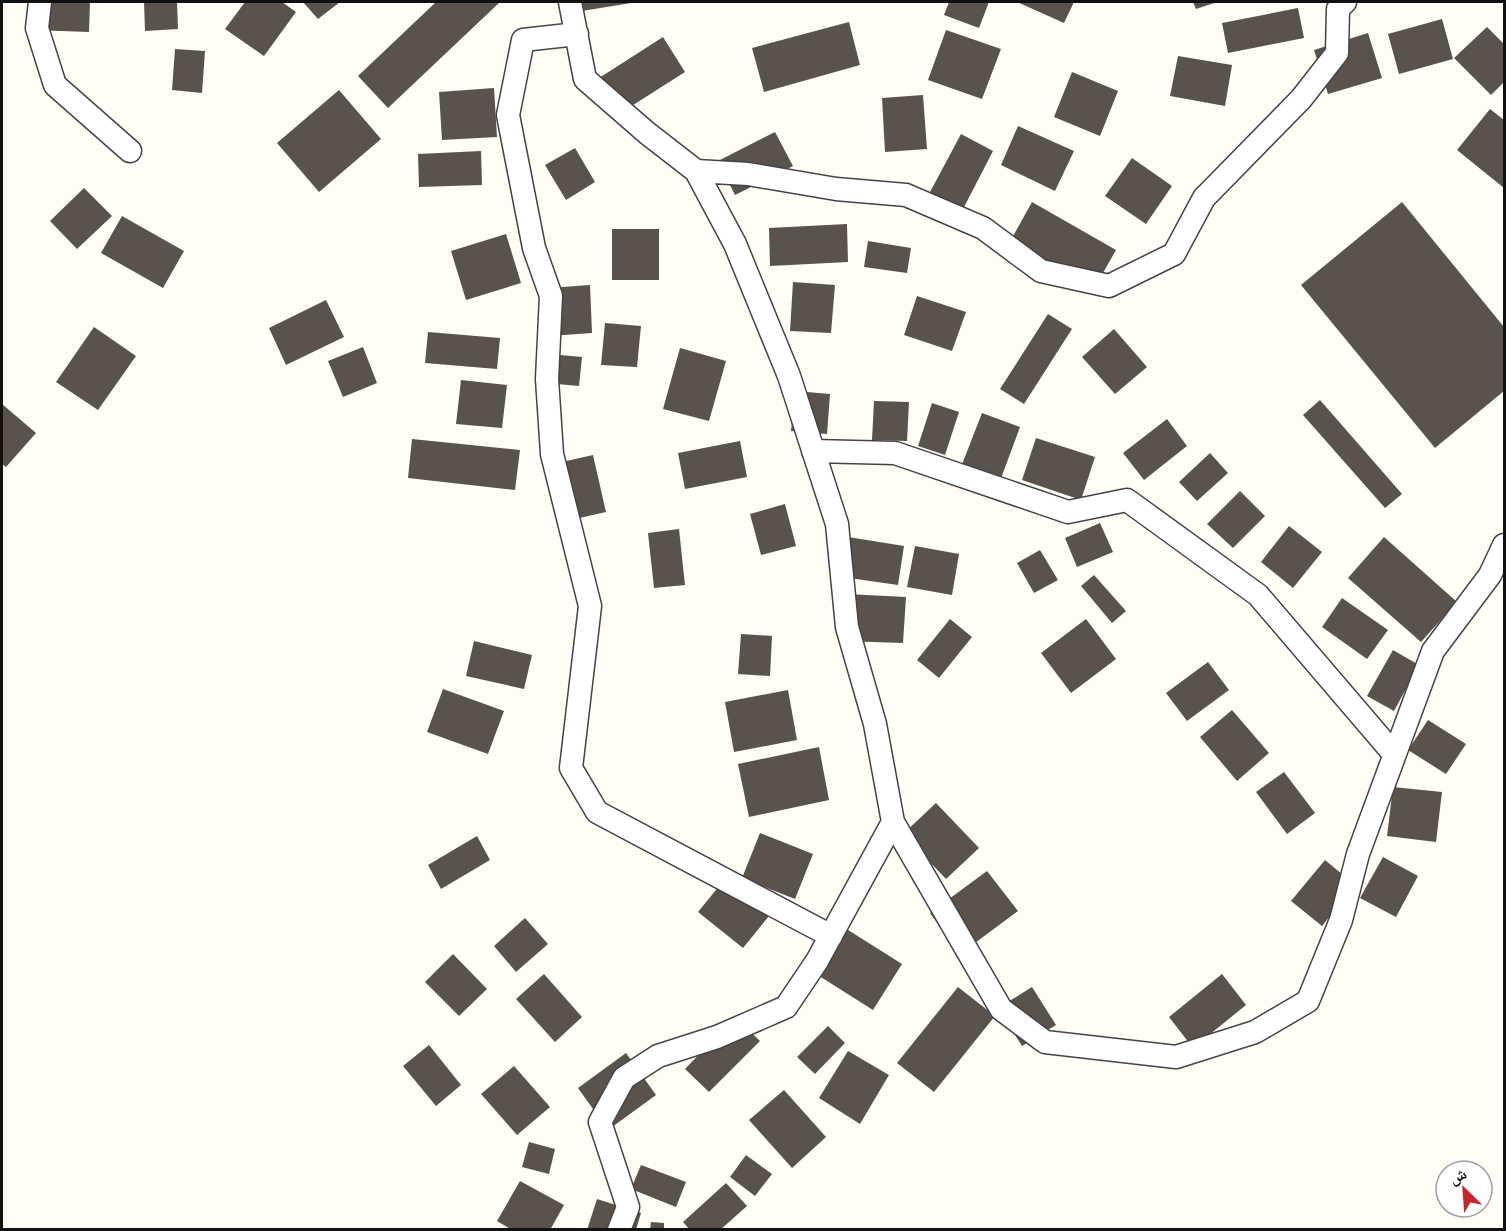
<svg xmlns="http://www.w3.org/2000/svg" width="1506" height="1231" font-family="Bitter,'Noto Naskh Arabic',serif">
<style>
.building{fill:#5a524d}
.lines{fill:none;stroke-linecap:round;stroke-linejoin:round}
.minor-casing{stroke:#444;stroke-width:25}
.minor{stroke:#fff;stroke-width:22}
</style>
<rect width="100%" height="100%" fill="#fffdf5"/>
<!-- building -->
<path class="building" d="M35,2H90L89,32L34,30Z
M144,2H177L178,29L145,31Z
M245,2H282L296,12L264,56L225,29Z
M303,2H340L318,19Z
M436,2H500L388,108L358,76Z
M574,2H631V3L576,12Z
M949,2H989L979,28L944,15Z
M1017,2H1074L1064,23Z
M1193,2H1217L1196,9Z
M1298,8L1304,38L1228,53L1222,23Z
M1442,19L1453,59L1399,74L1388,34Z
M849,22L860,65L764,92L752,48Z
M1487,27L1504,44V82L1491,95L1454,58Z
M946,30L1001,49L982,99L928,80Z
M1368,33L1382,78L1328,94L1314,50Z
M663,37L685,72L619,114L596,80Z
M175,49L205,51L202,93L172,90Z
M1178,56L1232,65L1225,106L1170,96Z
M1072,72L1118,91L1100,136L1054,117Z
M494,88L497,137L442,140L439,92Z
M339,90L381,139L319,192L277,143Z
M923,95L927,149L885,152L882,98Z
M1490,109L1504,120V188L1457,150Z
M1018,126L1074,151L1055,191L1001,165Z
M775,132L793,166L735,195L718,161Z
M961,134L993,151L962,211L929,194Z
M575,148L595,182L566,200L545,165Z
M481,151L482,185L419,187L418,154Z
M1132,158L1172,186L1146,224L1105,196Z
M84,188L112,216L77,249L50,221Z
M1032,202L1116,250L1091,294L1007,247Z
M1402,202L1504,327V391L1435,448L1301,285Z
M122,216L184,251L163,288L101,253Z
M847,224L848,262L770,266L769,228Z
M612,229H659V280H612Z
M506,234L521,283L466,300L451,251Z
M868,241L911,248L907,273L864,267Z
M793,282L835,285L831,333L790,331Z
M590,285L592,333L550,336L548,288Z
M917,296L966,312L952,351L904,335Z
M326,300L344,337L286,365L269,328Z
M1048,314L1072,329L1024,404L1000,389Z
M605,323L641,326L637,367L601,365Z
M94,327L136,356L98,410L56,382Z
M1114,329L1147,367L1115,394L1082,357Z
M428,332L500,338L497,369L425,363Z
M363,347L377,383L343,397L328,361Z
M680,348L726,361L709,421L663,409Z
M538,353L582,357L579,386L535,382Z
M461,380L507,385L502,428L456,424Z
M795,391L830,394L827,434L791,431Z
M1320,400L1402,494L1385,508L1303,415Z
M874,401L909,402L907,441L872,440Z
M932,403L959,412L945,455L918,446Z
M2,404L36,433L6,467L2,464Z
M982,413L1020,427L1000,481L961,467Z
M1167,419L1187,446L1144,480L1123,453Z
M1036,438L1095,457L1081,500L1022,480Z
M412,439L520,450L515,490L408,478Z
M740,441L747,477L685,489L678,453Z
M1210,453L1228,473L1197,501L1179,482Z
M593,455L606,512L566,521L553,464Z
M1240,491L1265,516L1233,548L1207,524Z
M785,504L796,546L761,555L750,514Z
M1100,523L1113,552L1077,567L1065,538Z
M1289,526L1322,552L1293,588L1261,562Z
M679,529L685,585L654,588L648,533Z
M848,537L904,546L898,585L842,577Z
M1384,537L1457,602L1421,642L1348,578Z
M915,546L959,554L952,595L907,587Z
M1040,550L1058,580L1034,593L1017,563Z
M1094,575L1126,611L1112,623L1081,586Z
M846,594L906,597L903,643L843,641Z
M1342,598L1388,630L1367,659L1322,627Z
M950,619L972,637L939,678L917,660Z
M1086,619L1116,659L1071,693L1041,653Z
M741,634L772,636L770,676L738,674Z
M474,641L532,655L524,689L466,676Z
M1393,650L1419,665L1394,711L1367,696Z
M1208,662L1229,690L1187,721L1166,693Z
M443,689L504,711L488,754L427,732Z
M788,690L797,740L734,752L725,702Z
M1232,710L1269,753L1237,781L1200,737Z
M1428,720L1466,744L1446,774L1408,750Z
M819,747L829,800L749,817L738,764Z
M1284,772L1315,813L1287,834L1256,792Z
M1393,787L1442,792L1436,842L1387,836Z
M936,803L979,848L946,879L903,834Z
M760,833L813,854L795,899L742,878Z
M477,836L490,860L441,889L428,865Z
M1383,857L1418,876L1396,917L1360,898Z
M1325,860L1355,885L1322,926L1291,901Z
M987,871L1018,911L960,954L930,913Z
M724,880L769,916L743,948L698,912Z
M525,918L548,944L516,972L494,946Z
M845,928L902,964L873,1010L816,974Z
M453,954L487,989L459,1016L425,982Z
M544,974L582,1017L555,1042L516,999Z
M1222,974L1246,1005L1193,1048L1169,1017Z
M958,987L995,1016L934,1092L897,1063Z
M1032,987L1056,1025L1022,1046L998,1008Z
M735,1017L760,1041L709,1092L685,1069Z
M828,1026L845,1043L815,1074L797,1057Z
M429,1045L461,1085L436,1106L403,1066Z
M848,1051L889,1075L860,1124L819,1098Z
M626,1053L656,1095L608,1130L578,1088Z
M514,1066L550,1107L517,1135L481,1094Z
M784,1090L826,1137L792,1168L749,1120Z
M529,1142L555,1149L549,1174L522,1167Z
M746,1155L772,1174L755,1196L730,1177Z
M641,1165L686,1182L676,1207L631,1189Z
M520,1181L564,1205L550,1230H512L497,1221Z
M726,1183L747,1206L720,1230H690L683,1222Z
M597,1199L641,1213L636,1230H587Z
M651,1222L664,1223V1230H650Z"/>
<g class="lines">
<!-- minor casing -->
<g class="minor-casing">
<path id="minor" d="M40,2L37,28L55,85L130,151
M570,2L585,79L647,133L696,171L735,244L789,376L837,524L847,627L875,724L893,822L817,961L786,1007L717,1037L658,1056L624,1078L600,1122L628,1207L619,1230
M577,34L523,40L508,115L534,248L551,296L547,379L552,454L590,606L571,768L597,812L831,936
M696,171L748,174L836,189L906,195L983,228L1041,271L1109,286L1174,254L1204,198L1301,99L1337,53L1338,9L1345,2
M813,451L895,453L1068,512L1127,500L1258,595L1394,754
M893,822L1001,1009L1045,1042L1176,1057L1255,1032L1308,1001L1341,920L1358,854L1433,651L1490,575L1504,545"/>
</g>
<!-- minor -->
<use href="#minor" class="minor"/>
</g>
<!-- border -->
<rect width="1506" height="1231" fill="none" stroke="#111111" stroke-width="6"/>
<!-- north arrow -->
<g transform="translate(1464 1189) rotate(335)"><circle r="28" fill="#ffffff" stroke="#a0a0a0" stroke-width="1.5"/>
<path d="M0-4.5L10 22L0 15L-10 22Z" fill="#c4262e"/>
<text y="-9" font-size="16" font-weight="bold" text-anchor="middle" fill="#111111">ش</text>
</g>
</svg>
